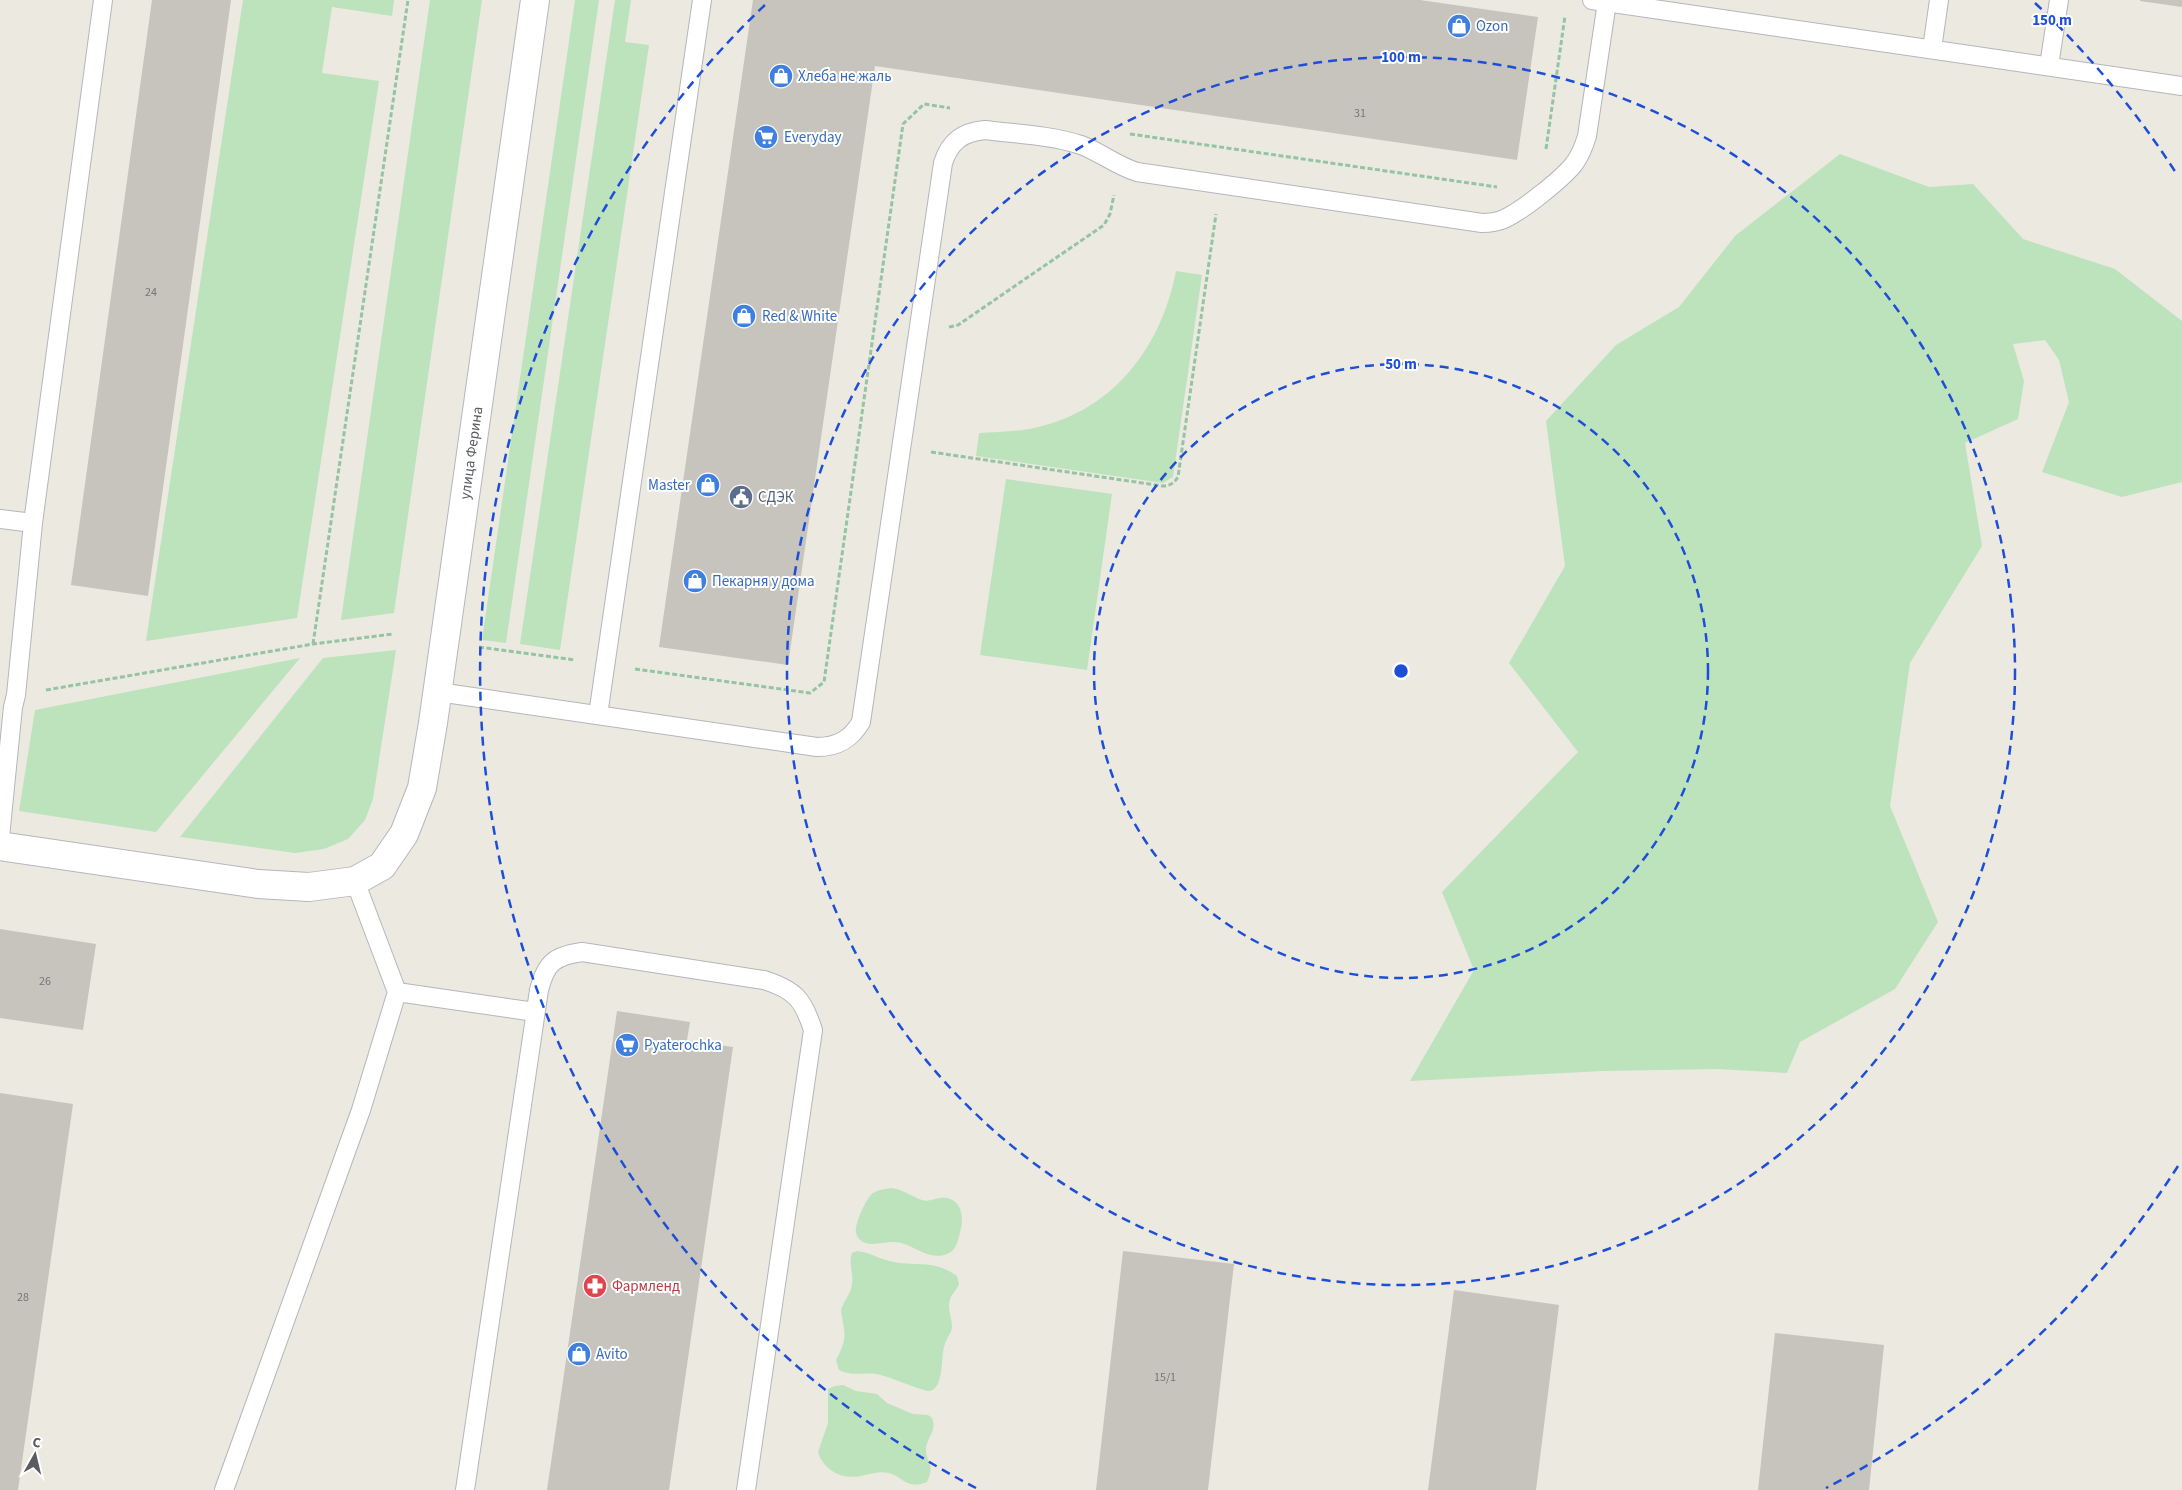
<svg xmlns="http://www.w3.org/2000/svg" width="2182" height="1490" font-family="'Source Sans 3',sans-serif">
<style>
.green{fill:#bce3bc}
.building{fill:#c6c4bd}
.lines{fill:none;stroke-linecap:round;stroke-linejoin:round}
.lane-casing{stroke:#b3b6bb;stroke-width:20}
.secondary-casing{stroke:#b4b7bd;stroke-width:30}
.path{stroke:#95c4a3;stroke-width:3;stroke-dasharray:5 2.5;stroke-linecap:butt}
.lane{stroke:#fff;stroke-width:18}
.secondary{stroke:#fff;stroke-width:28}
.ring{fill:none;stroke:#1d4ed8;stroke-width:2.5;stroke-dasharray:9 6}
.labels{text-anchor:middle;stroke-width:4;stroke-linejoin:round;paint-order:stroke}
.number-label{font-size:12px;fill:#747678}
.shop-label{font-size:15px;fill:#366cbe;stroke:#fff;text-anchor:start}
.street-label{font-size:15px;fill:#595c61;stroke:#fff}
.service-label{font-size:15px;fill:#4e5e75;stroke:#fff;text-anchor:start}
.health-label{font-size:15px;fill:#be3a42;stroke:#fff;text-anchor:start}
.centre{fill:#1d4ed8;stroke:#fff;stroke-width:2.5}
.ring-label{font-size:15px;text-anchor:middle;font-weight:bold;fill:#1d4ed8;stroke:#fff;stroke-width:4;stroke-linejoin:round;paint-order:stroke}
</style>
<rect width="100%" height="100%" fill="#ece9e0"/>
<!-- green -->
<path class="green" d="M243,0H394L392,16L332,7L322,73L379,81L297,618L146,641Z
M430,0H482L394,613L341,620Z
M575,0H599L506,643L482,640Z
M615,0H631L625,42L649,45L560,650L520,644Z
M1840,154L1929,187L1973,184L2023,239L2115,269L2182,321V482L2122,497L2042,472L2069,402L2059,360L2045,340L2013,344L2024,381L2018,419L1965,443L1982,546L1910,663L1890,806L1938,922L1895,989L1800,1042L1787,1073L1717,1069L1604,1071L1410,1081L1474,970L1442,892L1578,752L1509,663L1565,566L1546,421L1616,345L1679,307L1735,236Z
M1176,271L1202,275L1173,477L1163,483L976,456L979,433C996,432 1013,432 1029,429C1111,414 1161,349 1176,271Z
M1006,479L1112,494L1087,670L980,655Z
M396,650L373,799L365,820L348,839L324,849L295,853L180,837L323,658Z
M300,658L156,832L19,811L35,710Z
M891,1188C903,1189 910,1196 922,1200C929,1202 933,1199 940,1198C961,1196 965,1216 960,1232C958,1241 956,1251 947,1254C927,1262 911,1241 893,1242C881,1242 861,1250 856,1233C854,1225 866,1198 873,1193C878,1190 885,1189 891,1188Z
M857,1251C870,1252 881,1260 894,1262C920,1267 933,1259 957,1276L959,1284C957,1290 951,1294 950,1300C947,1310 952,1317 952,1326C952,1333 947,1337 945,1344C940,1356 945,1387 930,1391C925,1392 892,1378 884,1376C868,1370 854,1378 839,1370L836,1360C849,1335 844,1334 841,1310C844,1300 851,1294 852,1284C854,1272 848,1265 852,1253Z
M843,1385L856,1391L877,1394L887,1403L913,1414L928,1415L932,1418C937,1431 928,1435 926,1448C925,1462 936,1463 927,1482C907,1490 903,1477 889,1473C880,1471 874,1473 865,1475C845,1481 824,1472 818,1452L828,1423V1389L835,1386Z"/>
<!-- building -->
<path class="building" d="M152,0H231L148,596L71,585Z
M753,0H1420L1538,17L1517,160L875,66L788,665L659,647Z
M2140,0H2182V7L2140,1Z
M0,929L96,944L83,1030L0,1018Z
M617,1011L690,1022L687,1040L733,1047L669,1490H547Z
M0,1093L73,1104L18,1490H0Z
M1123,1251L1234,1264L1208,1490H1096Z
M1454,1290L1559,1305L1536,1490H1428Z
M1775,1333L1884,1345L1869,1490H1758Z"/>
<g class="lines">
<!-- lane casing -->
<g class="lane-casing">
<path id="lane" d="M1592,0L2182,86
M1932,49L1939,0
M2049,66L2059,0
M0,519L33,523
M438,692L817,747C838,747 851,739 861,722L943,163C950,141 963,132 985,130C1016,134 1051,135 1081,145C1100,152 1117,166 1137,172L1482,223C1490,223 1497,222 1504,219C1522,211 1562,179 1574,164C1580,156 1584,146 1587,136L1607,2
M598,715L702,0
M0,837L13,707L16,695L33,523L103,0
M397,992L535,1012
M224,1490L361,1110L397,992L355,881
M465,1490L539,990C546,963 554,956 582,952L764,980C795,990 803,999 813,1030L746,1490"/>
</g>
<!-- secondary casing -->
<g class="secondary-casing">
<path id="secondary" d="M0,846L258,884L309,887L355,881L382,866L404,834L422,788L433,723L535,0"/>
</g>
<!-- path -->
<path class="path" d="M1130,134L1497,187
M1546,149L1565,16
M949,327L958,325L1104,225L1110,214L1114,195
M931,452L1163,486C1170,486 1174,483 1178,477L1216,214
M313,644L408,0
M479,647L575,660
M635,669L810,693L824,682L903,124L924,104L950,108
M46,690L313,644L393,634"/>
<!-- lane -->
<use href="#lane" class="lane"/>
<!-- secondary -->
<use href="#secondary" class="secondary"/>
</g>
<!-- distance rings -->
<g class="ring">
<circle cx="1401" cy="671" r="307"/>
<circle cx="1401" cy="671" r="614"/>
<path d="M2178 1166A921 921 0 0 1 1826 1488M976 1488A921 921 0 0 1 767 3M2035 3A921 921 0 0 1 2178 176"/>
</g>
<!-- icons -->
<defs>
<g id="shop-disc" transform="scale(1.25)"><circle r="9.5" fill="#3f7fe0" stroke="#fff"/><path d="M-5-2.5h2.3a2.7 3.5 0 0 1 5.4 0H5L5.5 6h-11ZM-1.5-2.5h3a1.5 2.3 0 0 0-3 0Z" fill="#fff"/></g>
<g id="supermarket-disc" transform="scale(1.25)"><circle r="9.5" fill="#3f7fe0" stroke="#fff"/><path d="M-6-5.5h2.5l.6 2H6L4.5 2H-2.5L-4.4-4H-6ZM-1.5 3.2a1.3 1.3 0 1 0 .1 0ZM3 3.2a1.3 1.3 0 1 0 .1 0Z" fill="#fff"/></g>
<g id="civic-disc" transform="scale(1.25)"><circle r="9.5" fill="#5c6f8a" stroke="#fff"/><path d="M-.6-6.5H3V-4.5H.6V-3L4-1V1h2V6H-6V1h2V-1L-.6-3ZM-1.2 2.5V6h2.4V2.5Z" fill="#fff"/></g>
<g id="pharmacy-disc" transform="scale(1.25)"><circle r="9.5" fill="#e0444e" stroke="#fff"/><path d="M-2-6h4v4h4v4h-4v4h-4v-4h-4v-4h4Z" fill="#fff"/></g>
</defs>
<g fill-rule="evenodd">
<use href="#shop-disc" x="1459" y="26"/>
<use href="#shop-disc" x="781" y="76"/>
<use href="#supermarket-disc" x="766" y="137"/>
<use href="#shop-disc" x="744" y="316"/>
<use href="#shop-disc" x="708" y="485"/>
<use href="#civic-disc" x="741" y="497"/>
<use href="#shop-disc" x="695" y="581"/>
<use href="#supermarket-disc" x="627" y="1045"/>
<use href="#pharmacy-disc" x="595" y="1286"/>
<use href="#shop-disc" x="579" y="1354"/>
</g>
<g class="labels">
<!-- number labels -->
<g class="number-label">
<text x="1360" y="117">31</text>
<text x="151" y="296">24</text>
<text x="45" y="985">26</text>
<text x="23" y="1301">28</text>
<text x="1165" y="1381">15/1</text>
</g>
<!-- shop labels -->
<g class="shop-label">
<text x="1476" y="31">Ozon</text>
<text x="798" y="81">Хлеба не жаль</text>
<text x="784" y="142">Everyday</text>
<text x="762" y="321">Red &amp; White</text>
<text x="690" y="490" text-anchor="end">Master</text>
<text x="712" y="586">Пекарня у дома</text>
<text x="644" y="1050">Pyaterochka</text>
<text x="596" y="1359">Avito</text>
</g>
<!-- street labels -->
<g class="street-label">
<text transform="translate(471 453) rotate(-82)" y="5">улица Ферина</text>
</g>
<!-- service labels -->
<g class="service-label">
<text x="758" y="502">СДЭК</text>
</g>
<!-- health labels -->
<g class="health-label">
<text x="612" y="1291">Фармленд</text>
</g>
</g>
<circle cx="1401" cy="671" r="8" class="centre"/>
<g class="ring-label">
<text x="2052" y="25">150 m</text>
<text x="1401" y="62">100 m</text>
<text x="1401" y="369">50 m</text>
</g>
<!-- north arrow -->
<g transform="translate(35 1455) rotate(8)" stroke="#ffffff" stroke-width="4" paint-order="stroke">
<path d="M0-4L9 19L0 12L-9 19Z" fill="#595c61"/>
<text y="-8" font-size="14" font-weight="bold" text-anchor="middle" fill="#595c61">С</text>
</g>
</svg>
